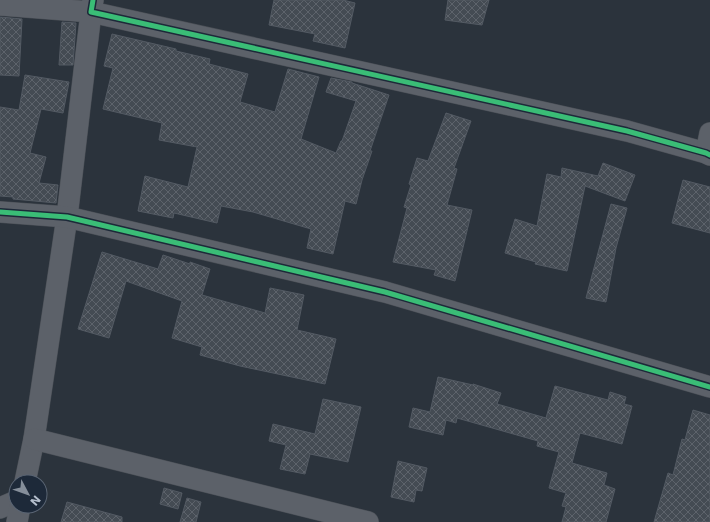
<svg xmlns="http://www.w3.org/2000/svg" width="710" height="522" font-family="'DejaVu Sans',sans-serif">
<style>
.building{fill:url(#building-cross-hatch);stroke:#535a63}
.lines{fill:none;stroke-linecap:round;stroke-linejoin:round}
.minor-casing{stroke:#4a4f56;stroke-width:22}
.minor{stroke:#5c6169;stroke-width:21}
.cycleway-casing{stroke:#1d2939;stroke-width:8}
.cycleway{stroke:#3abd76;stroke-width:5}
</style>
<defs>
<pattern id="building-cross-hatch" width="8" height="8" patternUnits="userSpaceOnUse"><rect width="8" height="8" fill="#444b53"/><path d="M0 0l8 8M0 8l8-8" fill="none" stroke="#5d636b"/></pattern>
</defs>
<rect width="100%" height="100%" fill="#2b333c"/>
<g class="building">
<path d="M274,0H343L355,3L345,48L313,41L315,34L269,25Z"/>
<path d="M448,0H489L482,25L445,20Z"/>
<path d="M0,17L22,19L19,76L0,75Z"/>
<path d="M62,22L76,23L73,65H59Z"/>
<path d="M112,34L176,49V51L210,59L209,64L248,74L240,102L275,112L288,69L319,77L301,139L336,153L341,141H342L356,101L326,92L331,78L352,82V83L389,95L370,151H372L362,180L356,204L345,201L333,254L307,248L311,229L253,212L221,206L217,223L174,213L173,218L138,211L145,176L188,187L197,147L159,140L162,123L103,109L113,68L104,66Z"/>
<path d="M25,75L69,82L63,113L41,109L30,153L46,157L39,183L58,185L56,203L13,199V197L0,196V107L19,110Z"/>
<path d="M446,113L471,121L454,168L457,169L447,205L472,210L455,281L434,275L436,270L393,262L407,208L404,207L411,185L409,184L417,158L428,161Z"/>
<path d="M603,163L635,175L625,201L585,186L567,271L535,264L536,262L505,253L515,219L537,226L547,174L561,177L562,168L598,176Z"/>
<path d="M683,180L710,187V233L672,223Z"/>
<path d="M611,204L627,208L616,248L606,302L586,298Z"/>
<path d="M102,252L158,269L163,255L190,264V262L210,269L202,295L265,313L270,288L304,295L297,330L336,339L325,384L240,366L200,355L202,347L172,338L182,301L126,281L109,338L78,329Z"/>
<path d="M438,377L473,385V384L501,393L497,404L546,418L555,386L608,400L610,392L626,397L624,404L632,406L622,444L580,433L572,463L607,473L604,485L615,489L606,522H562L566,507L562,506L566,493L549,488L559,452L537,446L538,441L457,418L456,423L446,420L443,435L409,427L413,408L430,412Z"/>
<path d="M323,399L361,407L348,462L310,454L305,474L280,469L286,445L269,441L273,424L315,434Z"/>
<path d="M693,410L710,415V522H654L668,473L673,475L682,439L685,440Z"/>
<path d="M398,461L427,468L422,491L416,490L414,502L391,497Z"/>
<path d="M164,488L182,493L178,509L160,504Z"/>
<path d="M187,498L201,502L196,522H180Z"/>
<path d="M67,502L122,517V522H61Z"/>
</g>
<g class="lines">
<g class="minor-casing">
<g id="minor">
<path d="M93,0L91,12L627,131L706,153L710,155"/>
<path d="M0,5L91,12L67,217L34,439L25,482"/>
<path d="M706,153L710,133"/>
<path d="M0,212L67,217L385,292L710,387"/>
<path d="M34,439L368,522"/>
<path d="M0,508L16,501"/>
<path d="M17,522L20,506"/>
</g>
</g>
<use href="#minor" class="minor"/>
<g class="cycleway-casing">
<g id="cycleway">
<path d="M93,0L91,12L627,131L706,153L710,155"/>
<path d="M0,212L67,217L385,292L710,387"/>
</g>
</g>
<use href="#cycleway" class="cycleway"/>
</g>
<g transform="translate(28 494) rotate(131)"><circle r="19" fill="#1d2939" stroke="#5a6574"/>
<path d="M0-3L7 15L0 10L-7 15Z" fill="#858e9a"/>
<text y="-6" font-size="11" font-weight="bold" text-anchor="middle" fill="#b5bfcd">N</text>
</g>
</svg>
